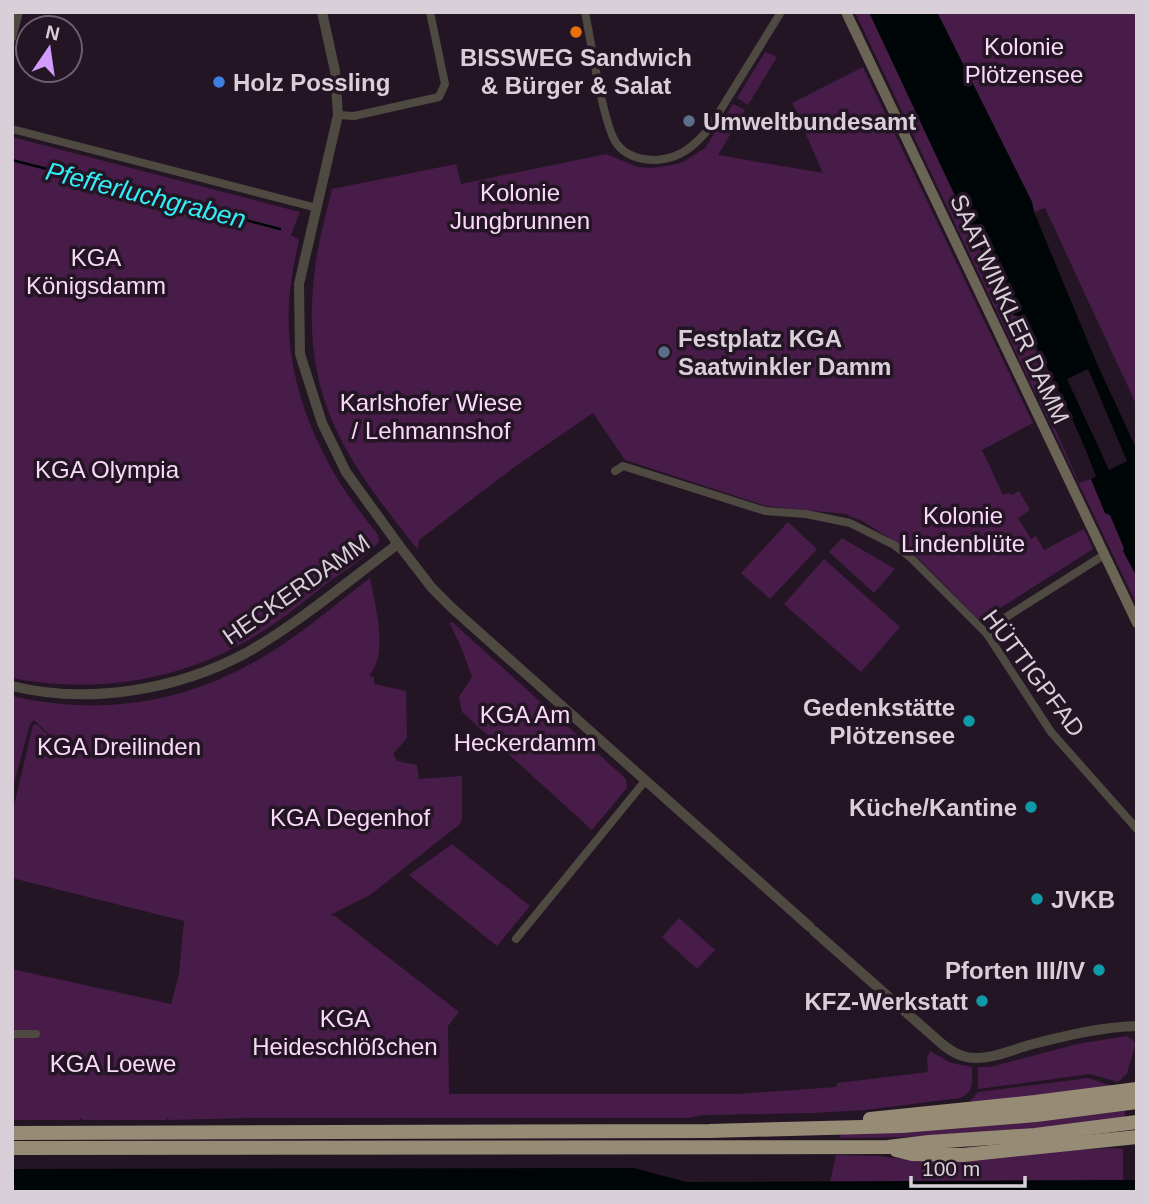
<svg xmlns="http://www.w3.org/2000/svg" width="1149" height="1204" font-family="Arial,sans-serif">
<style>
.green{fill:#471c49}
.water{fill:#000607;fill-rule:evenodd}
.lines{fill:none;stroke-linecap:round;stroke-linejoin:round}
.stream{stroke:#000607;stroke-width:2.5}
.minor{stroke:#4e4a41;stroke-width:8}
.tertiary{stroke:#4e4a41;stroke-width:10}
.secondary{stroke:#6b6556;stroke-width:10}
.motorway{stroke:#968c75;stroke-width:14}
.food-dot{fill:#e8710a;stroke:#241524;stroke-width:2.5}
.shop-dot{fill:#3f7fe0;stroke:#241524;stroke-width:2.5}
.service-dot{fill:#5c6f8a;stroke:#241524;stroke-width:2.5}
.culture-dot{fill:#0f9aa8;stroke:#241524;stroke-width:2.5}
.labels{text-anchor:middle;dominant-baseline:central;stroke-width:7;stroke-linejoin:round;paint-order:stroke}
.park-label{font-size:24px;fill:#f9d8f8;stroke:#241524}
.poi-label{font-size:24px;font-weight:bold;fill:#d9cfd9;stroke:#241524;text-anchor:start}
.street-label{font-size:24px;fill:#d9cfd9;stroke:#241524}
.water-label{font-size:26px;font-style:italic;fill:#31eff7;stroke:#241524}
</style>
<rect width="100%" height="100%" fill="#241524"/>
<g class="green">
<path d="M855,12H869L994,279L1012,315L1017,316L1049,377L1050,386L1039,391V394L1036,395Z"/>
<path d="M937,12H1137V406L1045,208L1034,212L1032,202Z"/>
<path d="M765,52L777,57L748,105L737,98Z"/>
<path d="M863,67L1033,423L982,450L1003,495L1009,493L1011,495L1019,491L1030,510L1018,518L1031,539L1036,536L1044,550L1084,529L1093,549L980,621L914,554L864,522L845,514L766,506L625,460L593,413L513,468L419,540L418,550C343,456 299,394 315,268C318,242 326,215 332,189L456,164L461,184L606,154L638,167L652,168L672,165L683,162L705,148L733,104L745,110L718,155L823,173L792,103Z"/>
<path d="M12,137L300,212L291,235L299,240C296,254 293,268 291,283C281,353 303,423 340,483C351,501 365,518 378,535L379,541C368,558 337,575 321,588C301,604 281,620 260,633C186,680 97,695 12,678Z"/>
<path d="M1042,399L1079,483L1091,479L1105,513L1110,515L1124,548L1123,551L1137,577V605L1039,401Z"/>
<path d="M788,522L817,549L770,599L741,573Z"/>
<path d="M842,538L895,569L874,593L829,552Z"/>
<path d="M824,559L900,627L861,672L784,604Z"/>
<path d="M370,578C375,605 389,654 369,676L374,677V684L406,691L407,738L393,754L397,761L417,765L419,779L462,776V819L460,824L370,895L330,915L335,916L459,1012L448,1026L449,1094H736L837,1087V1083L928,1072L927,1058L930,1051L951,1063L972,1067C972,1081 975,1092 960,1098L866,1110L814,1113L704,1115L687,1118H247L169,1120L168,1118L166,1120H83L81,1118L80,1120H12V969L171,1004L179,974L184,921L12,878V814L33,725L36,724L70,755L34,720L30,724L12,791V696C103,717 188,703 268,654C304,632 337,603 370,578Z"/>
<path d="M451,621L626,779L627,788L592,830L462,712L459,697L472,677L461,647L450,624Z"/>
<path d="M452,844L530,906L497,946L409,875Z"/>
<path d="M679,918L715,950L697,969L662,937Z"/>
<path d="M1127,1036L1133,1040L1135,1045L1127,1074L1118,1082L1090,1074L978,1089V1067H990L1077,1044Z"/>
<path d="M1088,1078L1115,1087L971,1103V1100L978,1092Z"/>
<path d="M1125,1109V1119C1031,1132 935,1138 840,1138L841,1134Z"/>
<path d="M1111,1148L1123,1149V1180L830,1182L836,1155L878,1156L912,1160Z"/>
</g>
<g class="water">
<path d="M869,12H937L1032,202L1034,212L1098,366L1137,450V577L1123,551L1124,548L1110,515L1105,513L1091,479L1096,476C1075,420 1049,370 1021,317L1013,315L994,279ZM1088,369L1127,461L1109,470L1067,379Z"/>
<path d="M634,1168L686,1182L1137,1180V1192H12V1169Z"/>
</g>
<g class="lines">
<path class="stream" d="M12,160L280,229"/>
<g class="minor">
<path d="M585,12C591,40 603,126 617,144C626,156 642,160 656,160C680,159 696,145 710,127L781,12"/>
<path d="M12,38L19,12"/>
<path d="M338,115L354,116L439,97L445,84L430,12"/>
<path d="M12,129L317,208"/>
<path d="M615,471L623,466L765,511L806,514L850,523L894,545L910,557L987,634L1051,732L1137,829"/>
<path d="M987,634L1000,621L1104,555"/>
<path d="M516,939L645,781"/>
<path d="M12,1034H36"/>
</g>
<g class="tertiary">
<path d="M322,12L335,71L338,115L299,284L300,354L322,423L346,472L398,544L432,588L452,608L810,927"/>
<path d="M12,686C88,705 177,690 246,653C299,623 349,580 398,544"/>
<path d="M814,931L942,1044C952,1052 962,1058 976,1058C994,1058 1012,1050 1029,1045C1065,1036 1100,1027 1137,1026"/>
</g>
<path class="secondary" d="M846,12L1137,623"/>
<g class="motorway">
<path d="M870,1119L1035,1102L1137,1089"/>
<path d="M12,1133L709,1131L902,1126L1036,1115L1137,1102"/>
<path d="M12,1148L888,1147L929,1142L1035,1135L1137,1122"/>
<path d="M896,1150L912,1154L963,1155L1137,1137"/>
</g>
</g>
<circle class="food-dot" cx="576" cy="32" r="7"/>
<circle class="shop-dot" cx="219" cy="82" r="7"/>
<g class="service-dot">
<circle cx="689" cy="121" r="7"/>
<circle cx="664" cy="352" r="7"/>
</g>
<g class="culture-dot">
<circle cx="969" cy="721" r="7"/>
<circle cx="1031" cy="807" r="7"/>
<circle cx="1037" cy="899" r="7"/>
<circle cx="1099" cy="970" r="7"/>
<circle cx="982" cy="1001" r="7"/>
</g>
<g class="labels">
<g class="park-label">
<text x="1024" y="46">Kolonie<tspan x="1024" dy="28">Plötzensee</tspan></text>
<text x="520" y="192">Kolonie<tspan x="520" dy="28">Jungbrunnen</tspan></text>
<text x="96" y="257">KGA<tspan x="96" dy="28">Königsdamm</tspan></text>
<text x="431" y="402">Karlshofer Wiese<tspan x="431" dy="28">/ Lehmannshof</tspan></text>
<text x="107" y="469">KGA Olympia</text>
<text x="963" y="515">Kolonie<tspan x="963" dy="28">Lindenblüte</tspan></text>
<text x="525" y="714">KGA Am<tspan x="525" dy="28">Heckerdamm</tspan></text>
<text x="119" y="746">KGA Dreilinden</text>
<text x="350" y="817">KGA Degenhof</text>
<text x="345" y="1018">KGA<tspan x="345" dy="28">Heideschlößchen</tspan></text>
<text x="113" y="1063">KGA Loewe</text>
</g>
<g class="poi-label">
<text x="576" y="57" text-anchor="middle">BISSWEG Sandwich<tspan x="576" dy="28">&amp; Bürger &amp; Salat</tspan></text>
<text x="233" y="82">Holz Possling</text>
<text x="703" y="121">Umweltbundesamt</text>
<text x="678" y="338">Festplatz KGA<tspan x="678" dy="28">Saatwinkler Damm</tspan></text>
<text x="955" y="707" text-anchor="end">Gedenkstätte<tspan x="955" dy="28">Plötzensee</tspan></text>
<text x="1017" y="807" text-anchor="end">Küche/Kantine</text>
<text x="1051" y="899">JVKB</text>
<text x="1085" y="970" text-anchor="end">Pforten III/IV</text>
<text x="968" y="1001" text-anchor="end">KFZ-Werkstatt</text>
</g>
<g class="street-label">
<text transform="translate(1010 309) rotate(65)">SAATWINKLER DAMM</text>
<text transform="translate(296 589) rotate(-35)">HECKERDAMM</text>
<text transform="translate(1034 673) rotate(53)">HÜTTIGPFAD</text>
</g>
<g class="water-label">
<text transform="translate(146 195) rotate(14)">Pfefferluchgraben</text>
</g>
</g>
<rect width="1149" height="1204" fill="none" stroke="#d9cfd9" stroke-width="28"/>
<g transform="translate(49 49) rotate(13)"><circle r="33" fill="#241524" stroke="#6c5f6c" stroke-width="2"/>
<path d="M0-5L12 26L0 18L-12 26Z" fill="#d29cfd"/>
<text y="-10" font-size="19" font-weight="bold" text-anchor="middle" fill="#d9cfd9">N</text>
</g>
<path d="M911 1176v10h114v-10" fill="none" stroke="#d9cfd9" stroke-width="3.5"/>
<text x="922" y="1176" font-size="21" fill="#d9cfd9" stroke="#241524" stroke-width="5" paint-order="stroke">100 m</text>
</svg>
